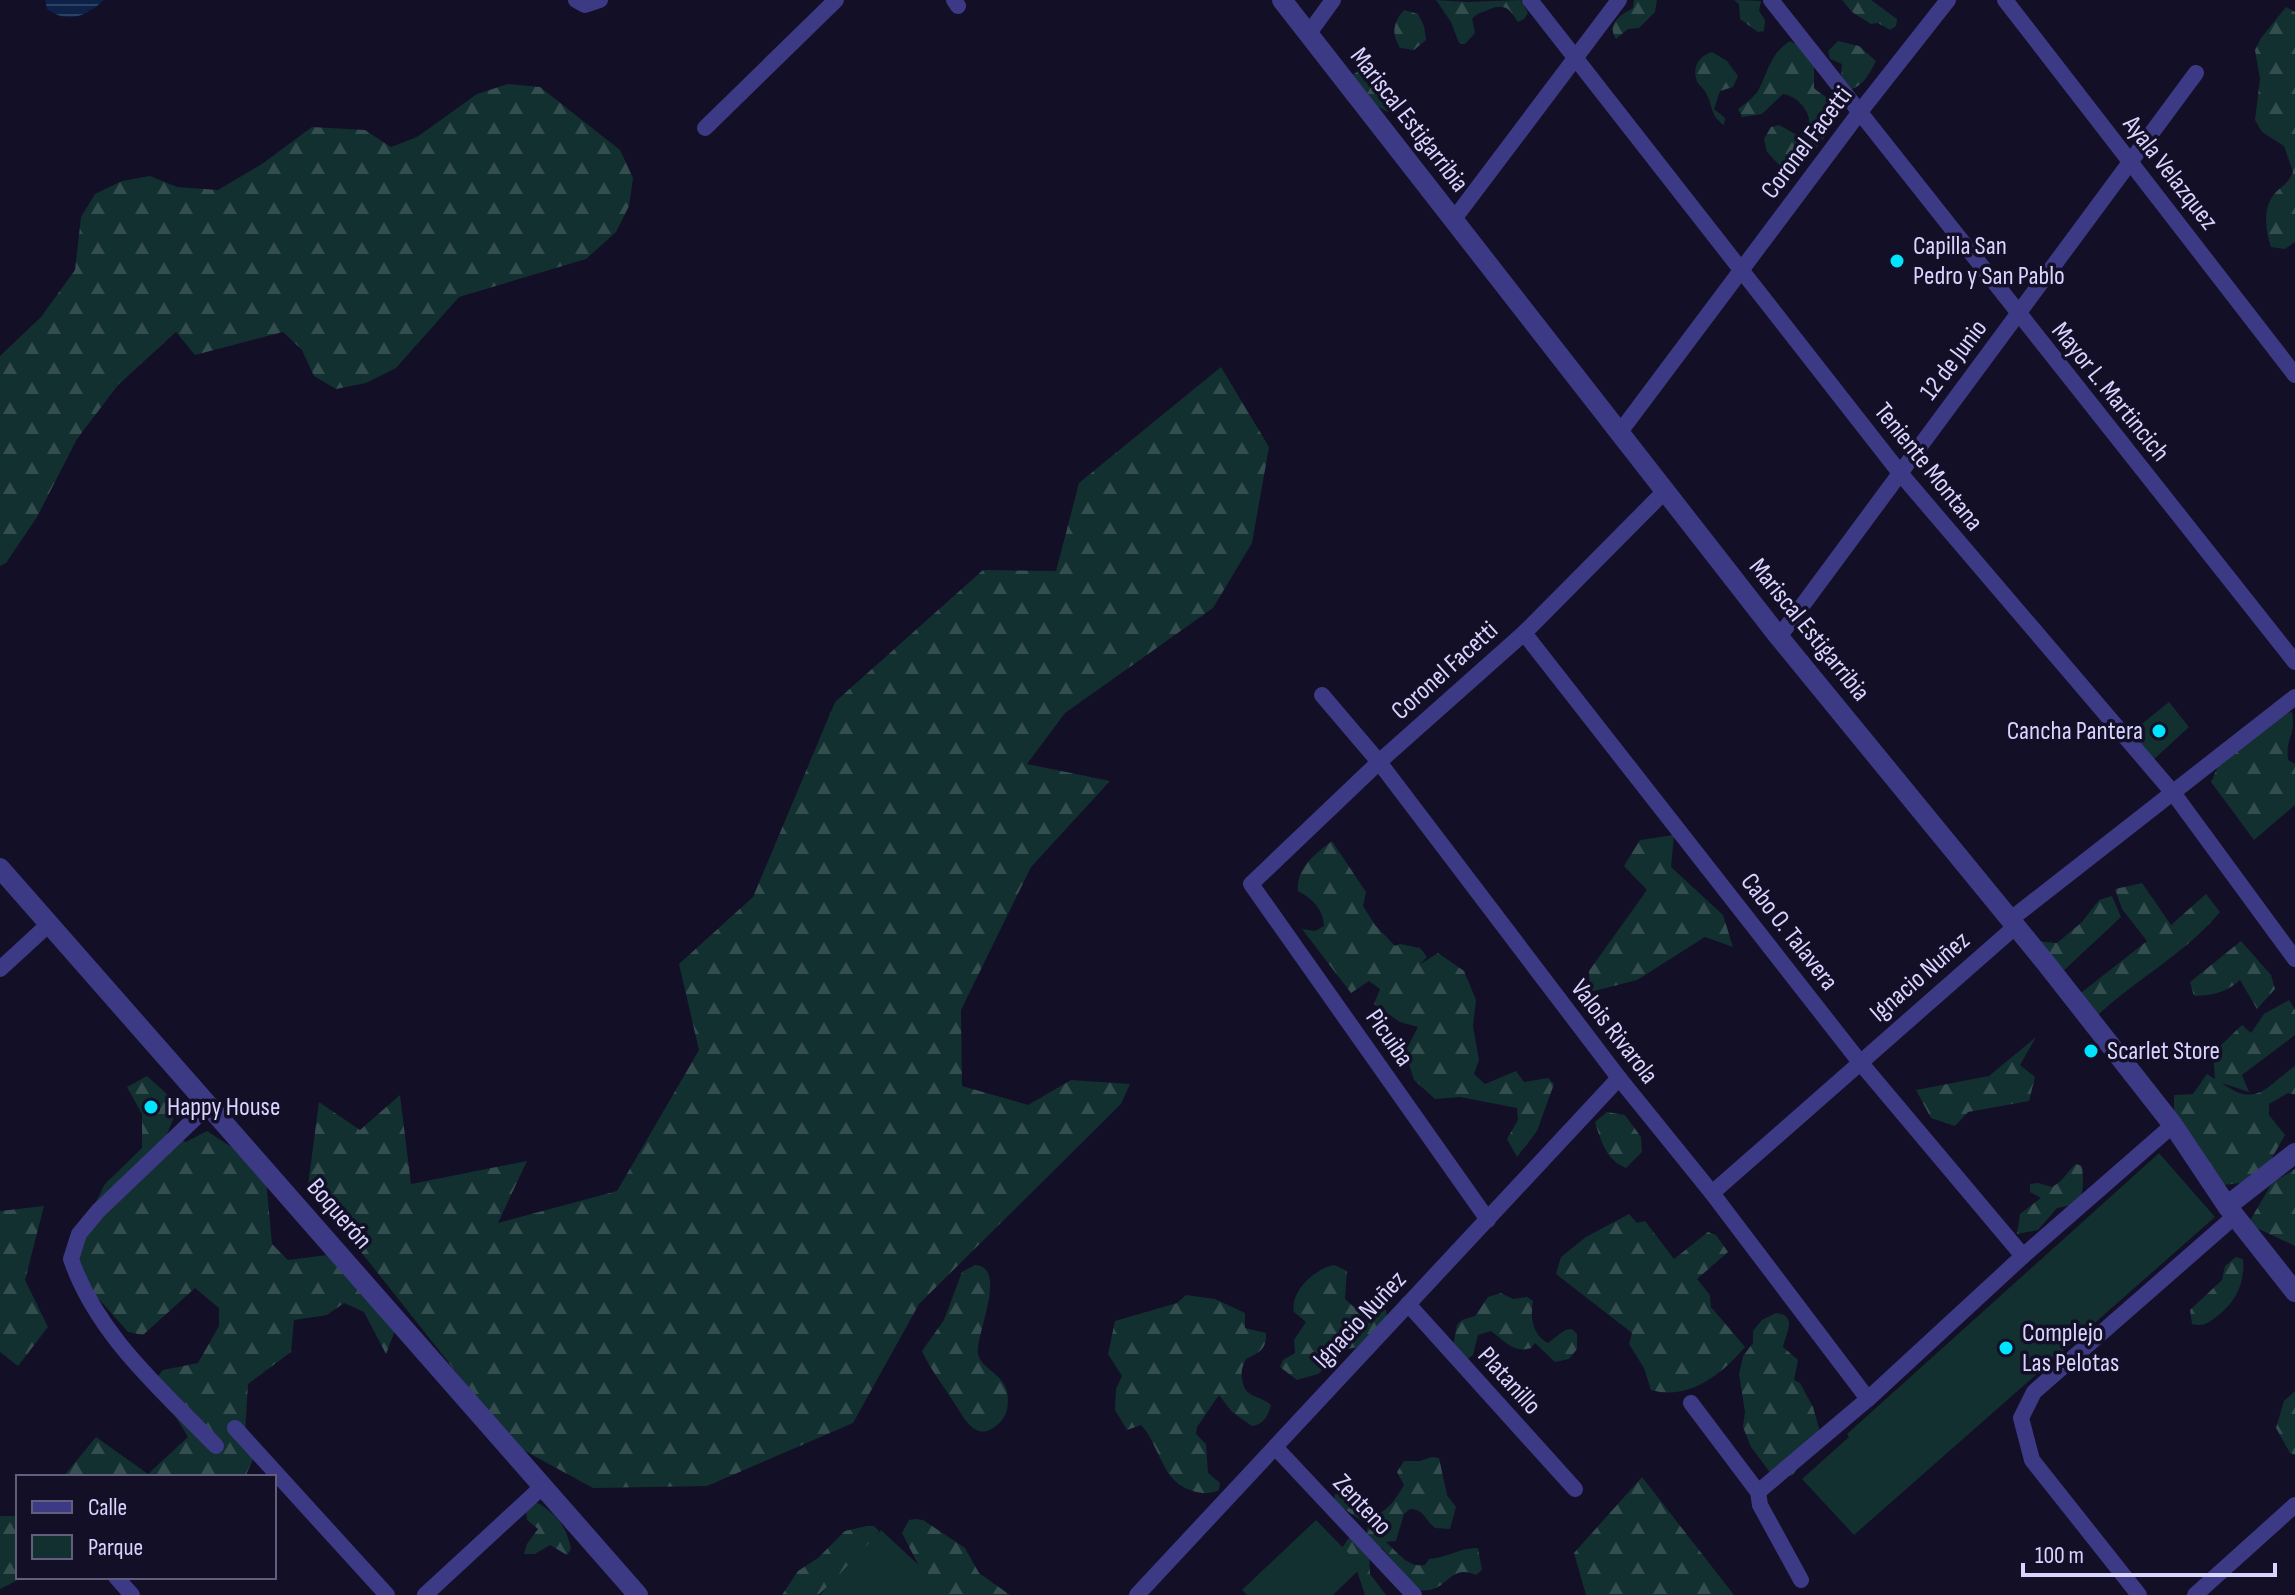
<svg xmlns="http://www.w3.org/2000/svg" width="2295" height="1595" font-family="'Sofia Sans Condensed',sans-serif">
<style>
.forest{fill:url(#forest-firs)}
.green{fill:#12302f}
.water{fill:url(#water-rules)}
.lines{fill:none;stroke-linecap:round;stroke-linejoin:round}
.minor{stroke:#3d3a85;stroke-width:16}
.tertiary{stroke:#3d3a85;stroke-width:20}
.poi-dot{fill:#00e5ff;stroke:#130f26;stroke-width:3}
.labels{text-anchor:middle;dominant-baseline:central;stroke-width:7;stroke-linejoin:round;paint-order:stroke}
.street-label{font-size:26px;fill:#d9d4ff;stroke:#130f26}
.poi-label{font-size:26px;fill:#d9d4ff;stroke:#130f26;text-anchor:start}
</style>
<defs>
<pattern id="forest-firs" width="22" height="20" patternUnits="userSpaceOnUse" patternTransform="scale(2)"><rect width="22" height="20" fill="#12302f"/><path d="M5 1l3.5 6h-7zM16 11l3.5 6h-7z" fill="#344d4e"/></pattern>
<pattern id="water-rules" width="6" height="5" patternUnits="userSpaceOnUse" patternTransform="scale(2)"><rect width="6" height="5" fill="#0c2248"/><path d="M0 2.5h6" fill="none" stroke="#2f4163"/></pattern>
</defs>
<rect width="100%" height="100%" fill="#130f26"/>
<g class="forest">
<path d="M1436,0L1468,2L1521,0L1528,13L1524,19L1518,22C1510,9 1505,3 1490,9C1482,13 1478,12 1472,19L1475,33L1465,44L1459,43L1451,22Z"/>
<path d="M1634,0H1657L1655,12L1639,28L1628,29L1616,39C1606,23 1621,15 1633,8Z"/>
<path d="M1734,0L1761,1L1759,11L1765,20L1764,31L1758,32L1740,19L1739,4Z"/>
<path d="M1842,0H1871L1897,19L1896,26L1890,30L1878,23L1871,24L1852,12Z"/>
<path d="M2286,7L2295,12V242L2285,249L2271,247C2265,230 2262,205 2277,191C2285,184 2288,183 2293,172L2284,146L2262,132L2255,120L2260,79L2255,50L2261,38Z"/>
<path d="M1404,10L1418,14L1424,26L1426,40L1414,50L1400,48C1391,33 1393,23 1404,10Z"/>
<path d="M1790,41L1796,44L1814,66V88C1820,94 1829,97 1832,105C1843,126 1803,167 1783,169L1767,152L1764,139L1771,127L1779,125L1797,135C1823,127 1802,96 1783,94L1762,114L1742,117L1738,109C1745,104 1753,98 1758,91C1768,72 1770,54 1790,41Z"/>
<path d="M1838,41L1859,46L1876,61C1868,76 1863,87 1846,91L1841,77L1842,64L1830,59L1828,51Z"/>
<path d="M1712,52L1727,61L1738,76L1733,87L1720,91L1714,109L1725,118L1724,125C1710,116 1713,105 1706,93C1704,89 1700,86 1698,83C1691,69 1698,56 1712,52Z"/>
<path d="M1357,56C1381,73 1391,81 1399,111L1393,114L1375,106L1346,79L1357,72Z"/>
<path d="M508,84L540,87L620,150L633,178L629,206L616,232L586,259L459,297L396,368L366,383L336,389L314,376L302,350L283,332L195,355L176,332L118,385L77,439L37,517L6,563L0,566V356L41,317L75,270L81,217L95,194L122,181L150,176L177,187L218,190L262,164L312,127L365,130L391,147L417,137L477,94Z"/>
<path d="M1221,367L1269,447L1252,543L1213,608L1065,713L1027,764L1110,781L1031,867L961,1010L962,1086L1028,1105L1071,1080L1130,1084L1121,1104L919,1304L853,1423L707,1486L593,1488L514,1445L308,1185L319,1102L360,1130L400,1095L411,1184L527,1161L498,1223L617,1191L699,1050L679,964L753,897L835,702L983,570L1056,571L1079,483Z"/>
<path d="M2292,712C2295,730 2291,732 2288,746C2287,750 2288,755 2288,760L2295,764V805L2254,840L2211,782L2220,762L2273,715Z"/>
<path d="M1674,835L1671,867L1723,915L1733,947L1705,937L1637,980L1590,992L1589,971L1647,890L1624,866L1640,840Z"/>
<path d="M1332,841L1366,892L1363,906L1375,925L1395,946L1400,944L1420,948L1427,957L1419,965L1438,953L1464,971L1476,1000L1473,1026L1479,1060L1474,1074L1485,1084L1516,1071L1524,1082L1548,1078L1554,1084L1537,1131L1517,1157L1507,1139L1518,1120L1517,1108L1460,1097L1435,1099L1414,1080L1405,1052L1418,1027L1400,1022L1374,1004L1380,989L1369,981L1351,993L1302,929L1315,931L1324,926C1323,909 1313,899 1298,891C1296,868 1315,854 1332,841Z"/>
<path d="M2142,883L2171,925L2206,894L2220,912C2183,956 2135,979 2095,1018L2077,996L2147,941L2122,909L2115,889Z"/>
<path d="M2112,896L2121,917L2061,973L2035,941L2057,943L2082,922L2099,900Z"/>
<path d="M2241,941L2271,975L2275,989L2257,1009L2240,980C2225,993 2214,995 2194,996L2190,982Z"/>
<path d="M2289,1000L2295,1010V1035L2242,1075L2249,1092L2222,1083C2257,1109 2266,1086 2295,1066V1095L2288,1093L2269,1104V1115L2285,1135L2269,1163L2250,1182L2223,1185L2174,1111V1095L2193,1094L2207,1074L2215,1079L2213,1053L2242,1025L2251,1033L2264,1014Z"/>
<path d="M2036,1037L2020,1065L2035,1077L2029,1101L1968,1112L1955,1126L1931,1118L1916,1090L1989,1076Z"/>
<path d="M147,1076L179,1105L167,1134L186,1142L207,1131L236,1150L266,1180L272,1244L288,1260L327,1255L396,1328L386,1354L364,1312L344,1303L327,1315L294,1320L291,1352L248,1384L245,1434L255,1455L245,1477H63L96,1437L148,1474L188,1437L154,1381L163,1370L198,1363L219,1326V1308L195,1288L143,1335L128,1332L66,1262L105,1184L142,1148V1114L127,1087Z"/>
<path d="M1607,1112L1625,1115L1641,1137L1642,1152L1626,1168C1606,1160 1601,1141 1595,1122Z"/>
<path d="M2076,1164L2082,1166C2083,1179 2085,1193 2077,1204L2057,1208L2038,1230L2017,1234L2020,1214L2041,1198L2030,1192V1184L2038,1183L2052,1187C2064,1181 2067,1171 2076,1164Z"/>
<path d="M2295,1169V1246L2248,1224L2272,1183Z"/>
<path d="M44,1206L25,1280L48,1327L18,1366L0,1352V1211Z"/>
<path d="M1629,1214L1637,1223L1645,1221L1674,1259L1708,1232L1716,1235L1728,1252L1697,1279L1710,1295L1711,1307L1745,1347C1722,1374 1689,1401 1651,1390L1644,1368L1629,1344L1632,1333L1556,1274L1561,1257L1586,1237Z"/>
<path d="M2236,1257L2243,1259C2245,1284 2236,1302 2216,1317C2208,1323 2203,1327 2192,1324L2190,1310L2222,1280L2225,1266Z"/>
<path d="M975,1265C1009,1267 975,1335 978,1354C982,1370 1004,1374 1007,1392C1009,1403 1008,1413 1001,1421C978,1446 966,1421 955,1404C944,1386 931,1371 922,1351L944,1320L962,1272Z"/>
<path d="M1334,1265L1347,1271L1345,1299L1356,1309L1380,1307L1386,1310L1387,1319L1371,1345L1347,1349L1318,1374L1297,1380L1280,1367L1283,1360L1295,1353L1294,1340L1306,1322L1294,1312C1290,1291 1315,1269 1334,1265Z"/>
<path d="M1501,1293L1513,1299L1527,1297L1533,1301C1530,1317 1532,1335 1548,1343L1565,1330L1572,1329L1577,1334V1349L1569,1359L1555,1362L1535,1343L1531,1348C1513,1354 1504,1340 1491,1331L1478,1335L1473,1355L1466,1360L1453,1346L1457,1325L1462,1320L1475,1316L1488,1297Z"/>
<path d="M1186,1295L1215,1299L1245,1313V1328L1266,1333C1267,1349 1259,1353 1246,1359C1242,1367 1241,1371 1242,1379C1245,1399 1258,1394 1271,1405C1268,1416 1264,1424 1252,1426L1232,1412L1219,1395L1197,1427L1196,1434L1206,1444L1208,1473L1220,1483L1219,1490C1210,1494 1202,1494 1193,1491C1164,1483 1161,1453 1146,1431L1141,1425L1127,1430L1115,1410L1116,1389L1122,1376L1108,1354L1115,1321L1177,1303Z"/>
<path d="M1776,1313C1799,1316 1785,1334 1783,1347L1798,1360L1794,1380L1800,1383L1813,1407L1821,1435L1792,1476L1772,1475L1751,1447L1743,1427L1745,1412L1739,1374L1743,1356L1753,1343V1331L1762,1320Z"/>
<path d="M2295,1391V1455L2290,1453L2276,1428L2284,1401Z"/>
<path d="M1432,1457L1439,1458L1447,1495L1456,1507L1450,1529L1435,1528C1425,1520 1424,1509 1410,1509L1404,1514L1396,1541L1386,1542C1397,1552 1408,1568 1425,1565L1429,1559C1446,1558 1462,1547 1478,1548L1482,1570L1476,1575C1448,1562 1448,1595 1418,1590L1382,1548H1374L1369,1553L1370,1574L1386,1595H1365L1357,1571L1340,1551L1348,1539L1367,1532L1368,1525L1334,1502L1335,1494L1342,1495L1365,1516C1384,1518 1396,1499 1404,1485L1397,1472L1404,1461H1420Z"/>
<path d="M1642,1477L1734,1595H1586L1574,1553Z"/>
<path d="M538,1503C556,1514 567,1527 571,1549L567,1555L550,1545L535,1554H524L527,1544L538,1529L527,1520L526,1512L532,1504Z"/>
<path d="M0,1516H18V1577H24L0,1589Z"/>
<path d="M915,1519L923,1520L965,1548L979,1573L1010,1595H919L920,1568L902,1533L909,1520Z"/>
<path d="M867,1526H874L879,1531L864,1555L818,1595H782L798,1571L818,1558L845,1531Z"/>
</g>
<g class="green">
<path d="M2169,702L2189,727L2151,762L2128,735Z"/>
<path d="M2159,1153L2215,1217L1854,1535L1802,1479L1849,1437L1847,1434Z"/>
<path d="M1316,1520L1362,1567L1333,1595H1247L1242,1590Z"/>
<path d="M881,1530L939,1584L929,1595H820Z"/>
</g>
<path class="water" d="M45,0H104C85,17 68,24 47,9Z"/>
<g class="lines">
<g class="minor">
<path d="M576,0L585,5L600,0"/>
<path d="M954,0L958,6"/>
<path d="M1530,0L1900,473L2174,794L2295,959"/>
<path d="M1771,0L2295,662"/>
<path d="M2005,0L2295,375"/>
<path d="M1309,33L1333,0"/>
<path d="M705,128L836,0"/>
<path d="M1454,219L1619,0"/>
<path d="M1620,432L1859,113L1948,0"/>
<path d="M1524,633L1859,1061L2023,1256"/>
<path d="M1779,637L2196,73"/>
<path d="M1322,695L1379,762L1619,1078L1712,1193L1868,1399"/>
<path d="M2011,919L2295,697"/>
<path d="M0,969L49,924"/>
<path d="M209,1105L98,1211L79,1234L71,1259C97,1335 162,1390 216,1446"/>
<path d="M1712,1193L2016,926"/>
<path d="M1488,1220L1251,884L1379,762L1524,633L1666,490"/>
<path d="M1408,1304L1575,1489"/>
<path d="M1691,1403L1758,1492L1760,1505L1801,1580"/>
<path d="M235,1428L387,1595"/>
<path d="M1275,1447L1414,1595"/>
<path d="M1758,1492L1868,1399L2023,1256L2173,1125"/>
<path d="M116,1577L132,1595"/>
<path d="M425,1595L543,1486"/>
<path d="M1137,1595L1619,1078"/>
<path d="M2139,1595L2032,1460L2021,1418L2034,1392L2235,1216"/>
<path d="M2195,1595L2295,1505"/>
</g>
<g class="tertiary">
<path d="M1282,0L1779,637L2045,962L2173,1125L2227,1206L2295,1292"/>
<path d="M0,868L638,1595"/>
<path d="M2227,1206L2295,1153"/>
</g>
</g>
<g class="poi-dot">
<circle cx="1897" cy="261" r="8"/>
<circle cx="2159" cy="731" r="8"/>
<circle cx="2091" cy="1051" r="8"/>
<circle cx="151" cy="1107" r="8"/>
<circle cx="2006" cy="1348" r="8"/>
</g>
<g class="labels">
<g class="street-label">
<text transform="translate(1409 120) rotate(52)">Mariscal Estigarribia</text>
<text transform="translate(1807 143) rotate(-53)">Coronel Facetti</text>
<text transform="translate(2170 173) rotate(52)">Ayala Velazquez</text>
<text transform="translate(1954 360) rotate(-53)">12 de Junio</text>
<text transform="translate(2110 392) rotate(51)">Mayor L. Martincich</text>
<text transform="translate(1928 467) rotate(51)">Teniente Montana</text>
<text transform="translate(1809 630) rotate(51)">Mariscal Estigarribia</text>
<text transform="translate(1445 671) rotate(-42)">Coronel Facetti</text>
<text transform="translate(1789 932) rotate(52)">Cabo O. Talavera</text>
<text transform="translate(1920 977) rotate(-41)">Ignacio Nuñez</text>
<text transform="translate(1614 1032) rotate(52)">Valois Rivarola</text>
<text transform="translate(1389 1038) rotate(55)">Picuiba</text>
<text transform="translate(339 1214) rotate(49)">Boquerón</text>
<text transform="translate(1360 1320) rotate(-47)">Ignacio Nuñez</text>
<text transform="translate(1509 1381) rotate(48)">Platanillo</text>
<text transform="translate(1362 1505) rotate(47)">Zenteno</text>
</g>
<g class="poi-label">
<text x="1913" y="246">Capilla San<tspan x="1913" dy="30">Pedro y San Pablo</tspan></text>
<text x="2143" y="731" text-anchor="end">Cancha Pantera</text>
<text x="2107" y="1051">Scarlet Store</text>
<text x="167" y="1107">Happy House</text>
<text x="2022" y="1333">Complejo<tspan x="2022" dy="30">Las Pelotas</tspan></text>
</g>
</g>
<rect x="16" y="1475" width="260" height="104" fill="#130f26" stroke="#625e7d" stroke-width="2"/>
<rect x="32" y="1501" width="40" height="12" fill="#3d3a85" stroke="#625e7d" stroke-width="2"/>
<text x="88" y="1515" font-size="24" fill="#d9d4ff">Calle</text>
<rect x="32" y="1535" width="40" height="24" fill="#12302f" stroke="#625e7d" stroke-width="2"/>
<text x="88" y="1555" font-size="24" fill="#d9d4ff">Parque</text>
<path d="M2023 1563v12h252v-12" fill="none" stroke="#d9d4ff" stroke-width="4"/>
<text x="2035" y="1563" font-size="24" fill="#d9d4ff" stroke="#130f26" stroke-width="6" paint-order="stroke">100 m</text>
</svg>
